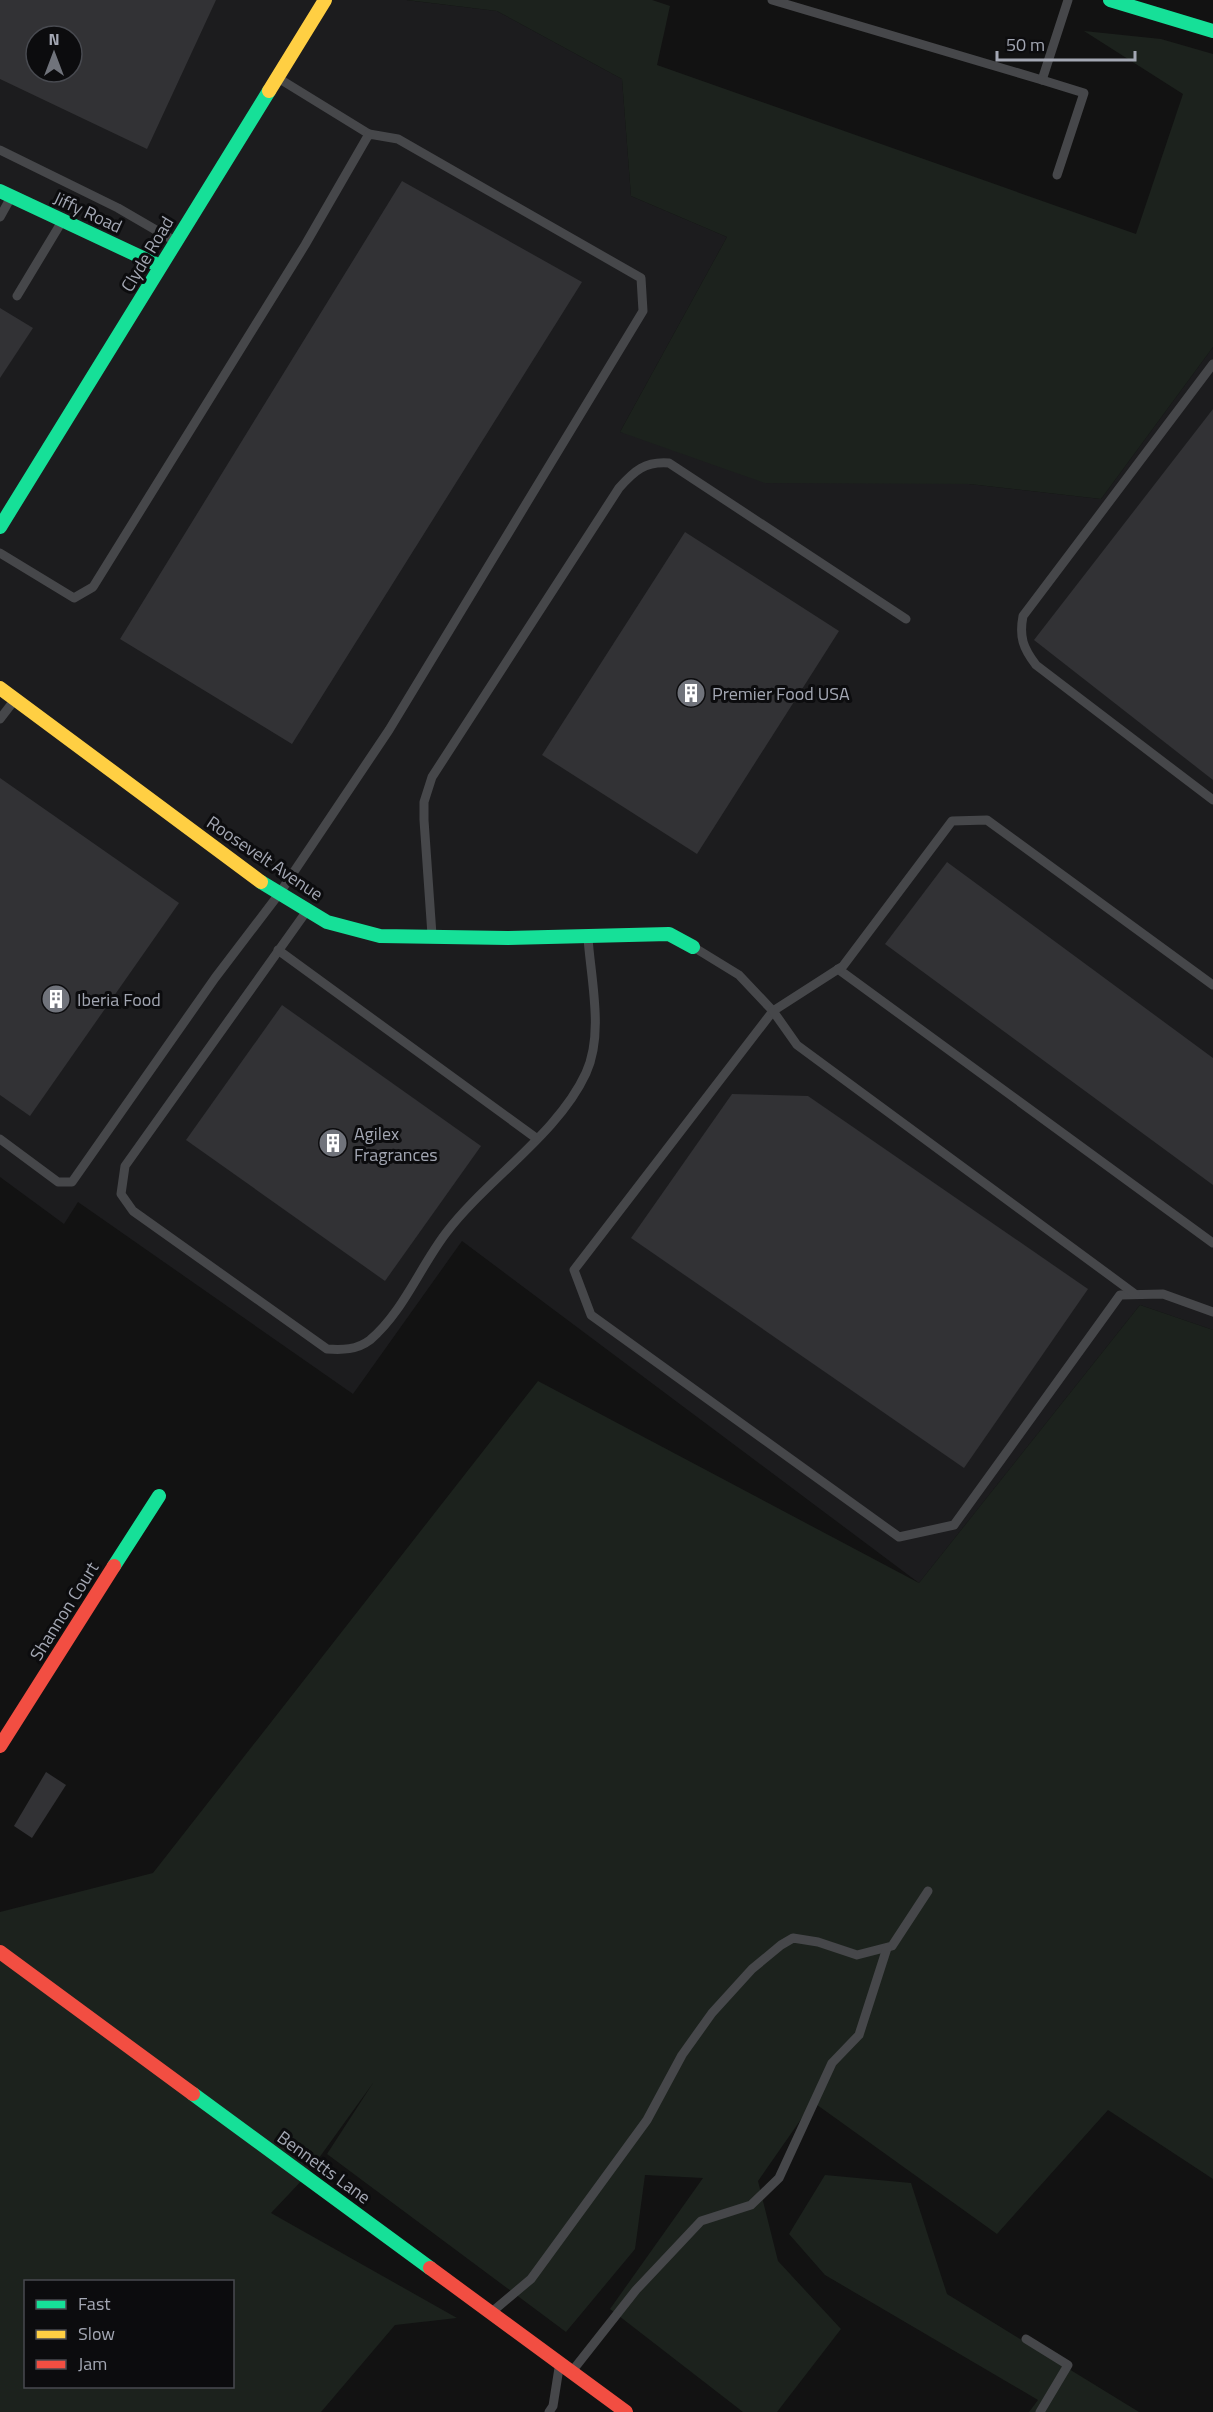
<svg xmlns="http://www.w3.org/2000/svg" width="1213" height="2412" font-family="'Titillium Web',sans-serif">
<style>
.built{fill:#1c1c1e;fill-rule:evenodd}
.green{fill:#1c221d;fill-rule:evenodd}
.building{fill:#323235;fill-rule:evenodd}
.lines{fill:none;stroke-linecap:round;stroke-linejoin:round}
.lane{stroke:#46474a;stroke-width:9}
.fast{stroke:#16e098;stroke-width:14}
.slow{stroke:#ffcf43;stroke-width:14}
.jam{stroke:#f24e42;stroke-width:14}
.labels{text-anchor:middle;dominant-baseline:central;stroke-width:6;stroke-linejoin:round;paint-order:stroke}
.street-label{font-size:18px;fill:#a3a7b3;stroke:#0c0c0e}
.poi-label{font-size:18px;fill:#a3a7b3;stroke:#0c0c0e;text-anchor:start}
</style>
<rect width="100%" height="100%" fill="#121212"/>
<path class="built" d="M0,0H406L497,11L622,79L631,196L727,237L620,432L969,484L1101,499L1213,347V1330L1140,1305L919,1583L462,1241L353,1394L78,1202L64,1224L0,1177ZM36,36H72V72H36Z"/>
<g class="green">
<path d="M407,0H652L670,6L657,65L1136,234L1183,94L1084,31L1161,39L1213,54V347L1101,499L969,484L765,483L620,432L727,237L631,196L622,79L497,11Z"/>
<path d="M1140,1305L1213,1330V2179L1108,2110L997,2234L813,2102L758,2181L778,2261L841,2329L777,2412H743L610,2309L703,2178L645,2175L635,2249L566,2332L327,2154L373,2083L306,2176L271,2213L457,2318L395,2325L321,2412H0V1912L153,1873L538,1381L919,1583ZM26,2282H232V2386H26Z"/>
<path d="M825,2175L911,2183L947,2294L1139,2412H1029L1038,2400L825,2275L789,2234Z"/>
</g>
<g class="building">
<path d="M0,0H216L147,149L0,79ZM36,36H72V72H36Z"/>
<path d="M402,181L582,282L292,744L120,639Z"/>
<path d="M0,308L33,328L0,378Z"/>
<path d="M1213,409V780L1034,640Z"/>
<path d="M685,532L839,631L697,854L542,755Z"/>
<path d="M0,778L179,903L30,1116L0,1095Z"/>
<path d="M947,862L1213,1058V1185L885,944Z"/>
<path d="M282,1005L481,1146L385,1281L186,1140Z"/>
<path d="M732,1094L808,1096L1088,1289L964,1468L631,1238Z"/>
<path d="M46,1772L66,1785L32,1838L14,1826Z"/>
</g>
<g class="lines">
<g class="lane">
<path d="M772,0L1042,80L1068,0"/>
<path d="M278,78L369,134"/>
<path d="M1042,80L1084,93L1057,175"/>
<path d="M0,150L118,208L173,240"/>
<path d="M0,217L10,199"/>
<path d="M17,296L61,223"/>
<path d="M1213,364L1023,616C1019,637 1023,648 1036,665L1213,800"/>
<path d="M0,553L74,598L93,587L305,245L369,134L398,139L641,278L643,311L389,730L279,894L215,978L72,1182H58L0,1139"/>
<path d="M0,719L13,702"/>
<path d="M306,912L125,1166L121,1194L133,1211L327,1349C342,1350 357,1350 370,1340C403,1312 420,1267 446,1233C487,1179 558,1134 586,1073C604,1034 591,980 588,938"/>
<path d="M432,935L424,820V802L432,777L619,488C634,471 645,461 669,463L906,619"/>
<path d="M695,948L739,975L773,1011L574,1270L591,1315L899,1537L954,1525L1120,1295L1163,1294L1213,1312"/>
<path d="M278,950L536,1138"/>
<path d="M838,969L1213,1243"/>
<path d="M1135,1294L797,1045L773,1011L843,966L952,821L987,820L1213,985"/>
<path d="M493,2311L531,2279L647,2120L682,2055L712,2013L752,1969L781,1945L793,1938L818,1942L857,1955L892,1946L928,1891"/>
<path d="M1026,2339L1068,2365L1040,2412"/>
<path d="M573,2370L636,2290L701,2221L751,2205L779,2178L832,2063L859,2035L887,1948"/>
<path d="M549,2412L553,2406L559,2368"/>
</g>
<g class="fast">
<path d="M1110,0L1213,31"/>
<path d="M0,191L160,266"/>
<path d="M0,527L269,91"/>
<path d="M261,882L327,922L380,936L508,938L669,934L693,947"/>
<path d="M114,1566L159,1496"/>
<path d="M193,2094L430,2268"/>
</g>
<g class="slow">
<path d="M269,91L325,0"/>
<path d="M0,688L261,882"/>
</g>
<g class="jam">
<path d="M0,1746L114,1566"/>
<path d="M0,1952L193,2094"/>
<path d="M430,2268L626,2412"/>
</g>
</g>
<defs>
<g id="building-disc" transform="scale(1.5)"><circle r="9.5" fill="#70737b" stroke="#0c0c0e"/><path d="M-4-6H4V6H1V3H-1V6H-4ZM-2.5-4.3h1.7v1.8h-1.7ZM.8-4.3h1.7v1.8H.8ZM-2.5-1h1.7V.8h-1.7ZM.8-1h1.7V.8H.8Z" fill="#fff"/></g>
</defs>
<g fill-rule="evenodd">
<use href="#building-disc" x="691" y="693"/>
<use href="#building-disc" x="56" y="999"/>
<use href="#building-disc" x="333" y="1143"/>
</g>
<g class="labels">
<g class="street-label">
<text transform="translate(88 212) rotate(25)">Jiffy Road</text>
<text transform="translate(147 254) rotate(-59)">Clyde Road</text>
<text transform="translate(265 858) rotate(34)">Roosevelt Avenue</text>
<text transform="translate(64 1611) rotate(-58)">Shannon Court</text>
<text transform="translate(324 2167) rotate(36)">Bennetts Lane</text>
</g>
<g class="poi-label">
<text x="712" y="693">Premier Food USA</text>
<text x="77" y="999">Iberia Food</text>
<text x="354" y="1133">Agilex<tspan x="354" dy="21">Fragrances</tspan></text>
</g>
</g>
<rect x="24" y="2280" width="210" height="108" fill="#0c0c0e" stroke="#484a50" stroke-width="1.5"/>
<rect x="36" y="2300" width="30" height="9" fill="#16e098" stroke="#484a50" stroke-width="1.5"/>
<text x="78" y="2310" font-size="18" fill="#a3a7b3">Fast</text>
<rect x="36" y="2330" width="30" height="9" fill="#ffcf43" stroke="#484a50" stroke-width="1.5"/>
<text x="78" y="2340" font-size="18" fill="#a3a7b3">Slow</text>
<rect x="36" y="2360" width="30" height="9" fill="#f24e42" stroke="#484a50" stroke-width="1.5"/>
<text x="78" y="2370" font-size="18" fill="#a3a7b3">Jam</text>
<g transform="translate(54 54)"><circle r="28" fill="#0c0c0e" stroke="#484a50" stroke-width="1.5"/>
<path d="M0-4.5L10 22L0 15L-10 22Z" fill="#70737b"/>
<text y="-9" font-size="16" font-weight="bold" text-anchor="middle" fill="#a3a7b3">N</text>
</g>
<path d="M997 51v9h138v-9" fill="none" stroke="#a3a7b3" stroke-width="3"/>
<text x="1006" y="51" font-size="18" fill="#a3a7b3" stroke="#0c0c0e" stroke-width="4.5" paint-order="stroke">50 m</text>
</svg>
